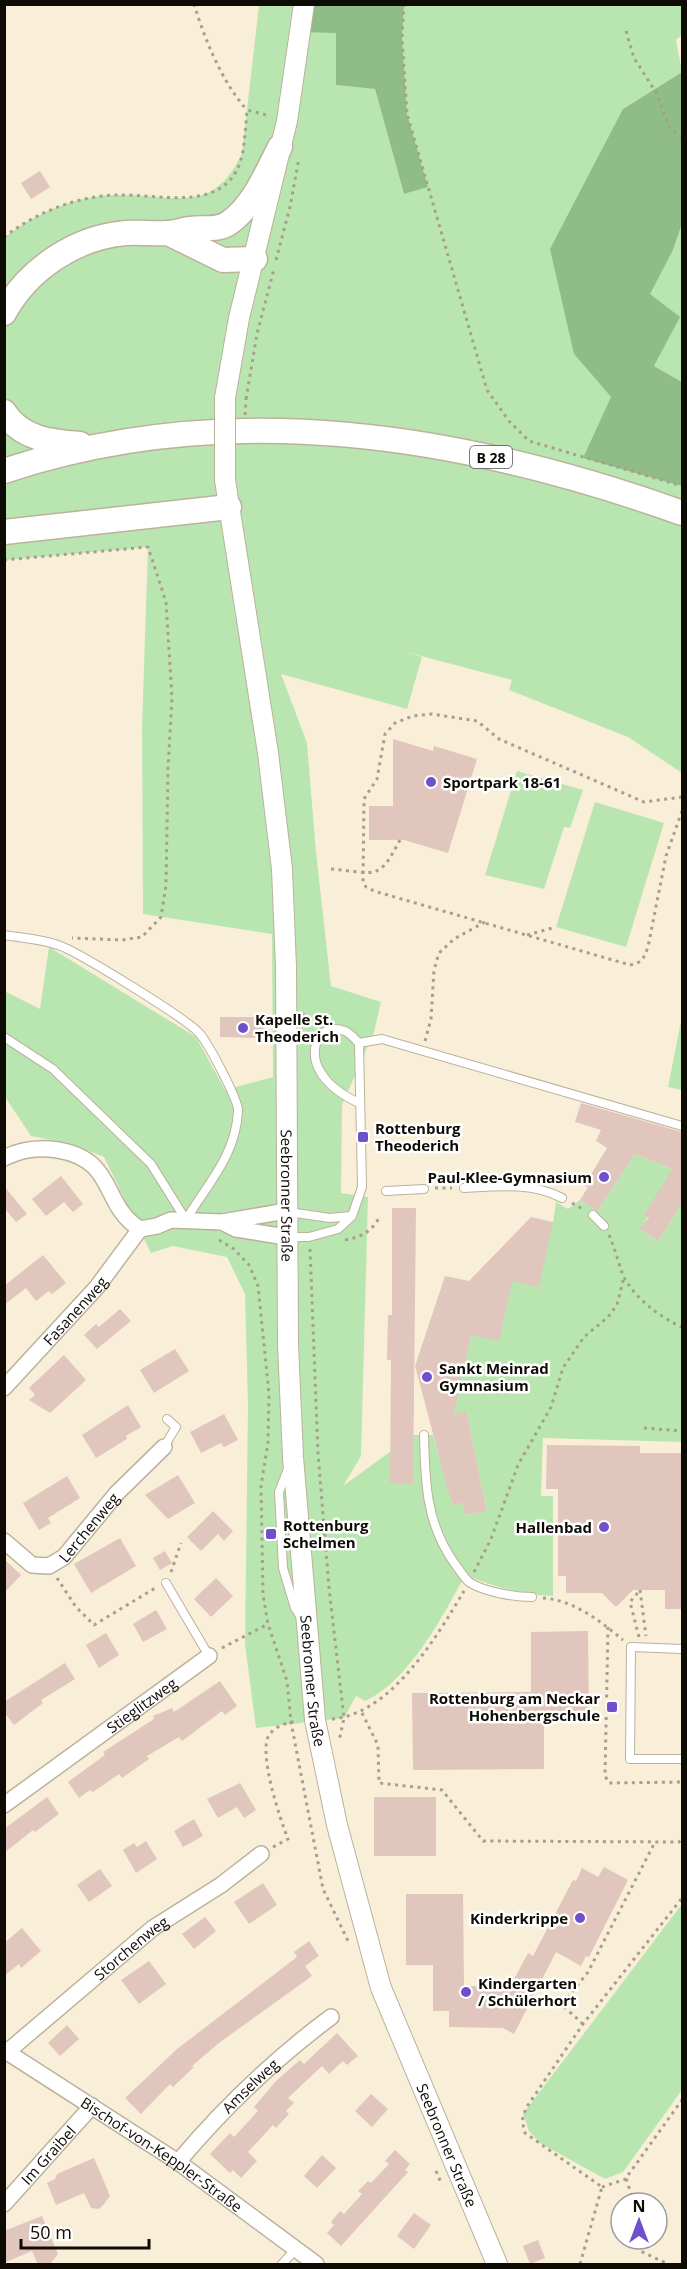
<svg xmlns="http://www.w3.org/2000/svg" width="687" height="2269" font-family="'Open Sans',sans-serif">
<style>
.green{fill:#b9e6b0}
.forest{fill:#90bd87}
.building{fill:#e0c6bc}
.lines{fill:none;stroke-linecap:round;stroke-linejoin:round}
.service-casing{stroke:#bbb29c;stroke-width:10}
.minor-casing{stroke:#bbb29c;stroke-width:18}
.tertiary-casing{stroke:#bbb29c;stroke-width:22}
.primary-casing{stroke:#bbb29c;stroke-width:27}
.path{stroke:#a69f8e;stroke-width:3;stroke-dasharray:3 4.5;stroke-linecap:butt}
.service{stroke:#fff;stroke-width:8}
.minor{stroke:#fff;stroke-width:15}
.tertiary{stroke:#fff;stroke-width:20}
.primary{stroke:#fff;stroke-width:24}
.tertiary-bridge-casing{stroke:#bbb29c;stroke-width:22;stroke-linecap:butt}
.path-bridge{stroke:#a69f8e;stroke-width:3;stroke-dasharray:3 4.5;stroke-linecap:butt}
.tertiary-bridge{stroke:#fff;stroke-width:20}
.poi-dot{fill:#6f50ca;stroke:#fff;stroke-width:2}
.labels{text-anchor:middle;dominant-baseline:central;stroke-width:5;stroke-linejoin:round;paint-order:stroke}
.shield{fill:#fff;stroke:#565450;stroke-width:1.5}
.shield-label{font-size:14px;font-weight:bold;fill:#0e0b05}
.poi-label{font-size:15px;font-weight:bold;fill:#0e0b05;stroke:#fff;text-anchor:start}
.street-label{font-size:15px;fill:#0e0b05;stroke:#fff}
</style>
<rect width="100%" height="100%" fill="#f9efd8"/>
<g class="green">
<path d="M259,5H304L336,33V85L375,89L404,194L428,187L407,114L402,38L404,5H682V35L676,40L682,72L623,109L574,354L611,397L674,483L682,486V773L628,737L509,690L512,680L406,652L422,657L407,709L281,674L307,743L316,852L331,986L381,1002L374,1032L342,1105L341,1193L368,1197L361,1456L343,1486L413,1435H433L453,1505L462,1503L465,1515L487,1511L466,1412L452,1414L472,1332L553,1222L556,1202L568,1209L580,1200L597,1211L635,1154L672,1169L641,1230L658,1241L682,1203V1442L543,1438L541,1496H553V1596C521,1595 495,1587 465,1575C444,1615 408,1682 365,1701L356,1696L344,1718L256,1728L245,1644L248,1404L245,1294L227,1257L173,1246L151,1253L104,1157L69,1143L31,1136L5,1097L4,991L40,1009L49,947L196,1037L225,1090L273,1077L272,934L143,914L142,726L148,547L5,560V237C36,213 75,196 115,195C173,193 212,218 242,153Z"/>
<path d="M682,224V382L654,366L679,317L649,294L673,250Z"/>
<path d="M517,771L583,790L570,828L564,827L544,889L485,875Z"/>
<path d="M595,802L664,823L626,947L556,927Z"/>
<path d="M682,1016V1090L668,1087Z"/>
<path d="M682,1904V2090L623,2172L605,2179L540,2143L529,2131L523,2114Z"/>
</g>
<g class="forest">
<path d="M304,5H404L402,38L407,114L428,187L404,194L375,89L336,85V33L302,32Z"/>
<path d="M682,72V224L673,250L650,294L680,317L654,366L682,382V486L583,458L611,397L574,354L550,249L623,109Z"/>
</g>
<g class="building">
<path d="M40,171L50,187L31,199L21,183Z"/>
<path d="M393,739L433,751L434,746L477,759L448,853L404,840H369V806H393Z"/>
<path d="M220,1017H259L265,1023V1032L259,1038L220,1037Z"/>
<path d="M581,1103L682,1132V1203L658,1241L640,1229L649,1217L644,1215L672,1169L635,1154L597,1211L580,1200L588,1187L584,1186L607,1148L596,1141L601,1130L575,1122Z"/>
<path d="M61,1176L83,1204L73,1212L64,1202L46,1216L32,1199Z"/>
<path d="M4,1186L27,1214L16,1222L4,1208Z"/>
<path d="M392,1208H416L413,1484L390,1483L391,1360H387L388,1315H392Z"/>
<path d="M531,1217L553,1222L539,1287L512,1281L499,1341L471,1335L454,1414L466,1411L487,1511L465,1515L462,1503L453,1505L448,1490L415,1366L445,1276L469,1281Z"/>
<path d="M43,1255L66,1283L52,1294L49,1291L36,1301L26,1288L4,1305V1286Z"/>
<path d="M120,1309L131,1321L97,1349L84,1335L96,1324L99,1327Z"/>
<path d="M175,1349L189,1371L154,1393L140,1370Z"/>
<path d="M64,1355L86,1380L50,1413L29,1400L35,1395L29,1388Z"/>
<path d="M128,1405L141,1427L126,1436L127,1439L96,1458L82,1435Z"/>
<path d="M224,1414L238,1440L224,1447L221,1443L201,1453L190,1432Z"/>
<path d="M547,1445L640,1446V1453H682V1609H665V1590H633L616,1607L602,1593H566V1576H558V1489H546Z"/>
<path d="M178,1475L195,1503L168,1519L145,1495Z"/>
<path d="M67,1476L80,1498L48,1518L51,1523L39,1530L23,1503Z"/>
<path d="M213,1511L233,1531L224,1541L218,1534L201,1551L187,1537Z"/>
<path d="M120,1538L136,1566L91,1593L74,1564Z"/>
<path d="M165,1551L172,1563L160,1570L153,1558Z"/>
<path d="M4,1559L21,1575L4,1593Z"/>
<path d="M216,1578L233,1596L211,1617L194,1599Z"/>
<path d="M156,1610L167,1629L143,1642L133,1624Z"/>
<path d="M588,1631L589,1722H544V1769L413,1770L412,1693L531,1692V1632Z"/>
<path d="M106,1633L119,1655L99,1668L86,1645Z"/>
<path d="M65,1663L75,1679L41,1700L43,1703L14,1725L4,1712V1702Z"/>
<path d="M220,1681L237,1706L225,1715L222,1711L182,1741L179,1737L147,1756L149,1759L122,1778L119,1774L93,1792L90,1790L79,1798L68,1782L105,1755L103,1752L154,1719L153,1716L172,1708L174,1712Z"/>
<path d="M240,1783L256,1810L244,1818L237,1807L218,1818L207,1799Z"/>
<path d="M47,1797L59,1814L35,1832L33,1830L4,1853V1829Z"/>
<rect x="374" y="1797" width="62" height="59"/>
<path d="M194,1819L203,1836L183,1847L174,1831Z"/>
<path d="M146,1841L157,1859L136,1873L123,1850L134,1843L137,1847Z"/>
<path d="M604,1867L628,1880L589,1957L586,1956L581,1966L556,1952L514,2034L503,2028L449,2027V2011H433V1965H406V1894H463L464,1986L510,1987L528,1953L533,1956L573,1880L576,1881L582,1868L598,1877Z"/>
<path d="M100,1869L112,1886L89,1902L77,1885Z"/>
<path d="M263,1883L277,1905L249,1924L234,1902Z"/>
<path d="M205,1917L216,1931L194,1949L182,1934Z"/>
<path d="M22,1928L41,1951L21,1968L19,1964L4,1976V1943Z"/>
<path d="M309,1941L319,1956L305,1966L312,1976L219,2043L192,2066L194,2067L173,2087L170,2084L141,2114L125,2098L177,2049L297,1957L294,1952Z"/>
<path d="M149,1961L166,1984L139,2004L121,1980Z"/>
<path d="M67,2025L79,2039L60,2056L48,2043Z"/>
<path d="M337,2033L358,2056L347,2065L343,2061L329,2074L322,2066L288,2098L294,2103L286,2111L289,2114L276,2128L273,2125L248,2152L257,2161L241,2178L233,2170L230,2173L210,2154L230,2133L234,2137L258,2111L254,2107L275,2082L300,2060L304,2064Z"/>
<path d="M371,2094L388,2109L372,2127L355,2111Z"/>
<path d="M395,2150L410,2164L405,2170L408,2172L341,2246L327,2233L334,2225L331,2222L340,2211L344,2214L362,2194L358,2191L368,2181L371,2183L389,2164L385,2161Z"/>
<path d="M322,2155L336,2168L317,2188L304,2176Z"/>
<path d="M94,2158L110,2196L104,2204L99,2209L91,2208L84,2193L56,2205L47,2183L55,2179L57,2174Z"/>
<path d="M414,2213L431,2225L414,2249L397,2236Z"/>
<path d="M42,2216L58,2254L54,2259L49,2265H38L32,2251L4,2263V2231Z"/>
<path d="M538,2240L545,2258L530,2264L523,2246Z"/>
</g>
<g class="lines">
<g class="service-casing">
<g id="service">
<path d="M4,935C22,938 41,939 58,945C77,951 189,1020 200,1034C208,1043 239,1101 238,1111C236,1155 208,1183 186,1220L151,1164L53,1069L4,1037"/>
<path d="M359,1043L382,1039L682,1126"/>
<path d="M464,1188C497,1186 533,1182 562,1198"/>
<path d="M386,1191L424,1189"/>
<path d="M289,1212L330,1218L351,1216"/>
<path d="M593,1215L604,1226"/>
<path d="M289,1237H309L338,1229L352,1216L362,1187L359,1043C355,1039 350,1033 345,1031C317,1021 308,1052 320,1071C328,1086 344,1096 359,1103"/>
<path d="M424,1435C425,1482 426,1524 455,1564C459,1569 464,1578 469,1582C484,1592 515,1597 532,1597"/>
<path d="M164,1447L176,1427L167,1419"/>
<path d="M288,1469L279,1492L283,1568L295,1608L301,1617"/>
<path d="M166,1583L209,1656"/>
<path d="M682,1649L631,1647L630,1759H682"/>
<path d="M282,2264L295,2250"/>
</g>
</g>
<g class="minor-casing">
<g id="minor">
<path d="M4,1158C22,1149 38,1147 58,1150C117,1160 101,1205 140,1229L157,1226L171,1220L222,1222L286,1211"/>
<path d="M222,1222L236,1229L286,1237"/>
<path id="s1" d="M4,1388L97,1287L140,1229"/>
<path id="s2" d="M4,1541L32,1565L49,1566L64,1557L117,1493L164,1447"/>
<path id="s3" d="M4,1805L209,1656"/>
<path id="s4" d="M4,2050L178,2162L316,2264"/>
<path id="s5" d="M7,2052L153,1928L221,1885L261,1854"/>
<path id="s6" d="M178,2162C225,2106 272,2061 331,2017"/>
<path id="s7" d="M4,2204L92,2106"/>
</g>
</g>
<g class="tertiary-casing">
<g id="tertiary">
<path d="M225,398L239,318L287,121L304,4"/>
<path id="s8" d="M225,480L268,753L282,869L286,967L288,1345L293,1457L315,1720L337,1825L381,1988L497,2264"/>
</g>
</g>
<g class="primary-casing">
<g id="primary">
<path d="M168,233L223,260L255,259"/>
<path d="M4,313C28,269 76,237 126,233C140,232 153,234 167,233C175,233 182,230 190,229C204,227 217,231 229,223C254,205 266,174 280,147"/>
<path d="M4,412C21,439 51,442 80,444"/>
<path d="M4,471C230,396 464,435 682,513"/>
<path d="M4,532L229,507"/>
</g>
</g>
<g class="path">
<path d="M194,4C205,40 222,82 247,110"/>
<path d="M404,4L402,38L407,114L487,390L509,421L529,441L682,486"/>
<path d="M626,31L634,58L657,94L669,127L682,138"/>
<path d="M4,237C36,213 74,197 114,195C160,193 231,217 243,151C245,137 246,123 247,110L270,116"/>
<path d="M276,260L290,207L299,158"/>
<path d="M246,399L257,334L274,269"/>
<path d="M4,560L148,547L166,602L172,698L168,768L166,885L161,917L142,937L122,940L72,938"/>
<path d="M682,797L644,802L499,739L477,721L432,714L413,716L395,723L385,734L377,779L364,799L363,882L366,887L374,891L630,965C642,963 644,958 648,947L666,856L682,811"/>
<path d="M331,869C378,873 378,882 401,838"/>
<path d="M527,935L556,927"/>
<path d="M303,1015H310"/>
<path d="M425,1041L431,1019L434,970L439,953L454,939L485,922"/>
<path d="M435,1188H452"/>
<path d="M572,1203L584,1210"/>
<path d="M609,1235C615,1248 618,1262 623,1275C633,1297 661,1318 682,1327"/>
<path d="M219,1240L234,1249L249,1265L258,1286L269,1394L268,1442L261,1486L263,1595L268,1624L287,1681L291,1722L323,1889L348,1941"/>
<path d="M345,1240C361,1237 371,1232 379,1218"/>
<path d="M310,1249L318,1453L329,1588L344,1718L339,1741"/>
<path d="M644,1428L682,1431"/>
<path d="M171,1572L181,1543"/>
<path d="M474,1572L491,1539L518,1465L551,1407L563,1368L584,1337L608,1317L617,1305L624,1277"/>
<path d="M57,1578L76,1607L94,1625L157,1587"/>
<path d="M640,1590L646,1636"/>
<path d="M543,1598C574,1600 600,1621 623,1640"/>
<path d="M608,1627L605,1776L609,1783L682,1782"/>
<path d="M639,1637L630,1602L640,1590"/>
<path d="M222,1648L268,1624"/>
<path d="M362,1713L378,1745L379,1783L442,1790L483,1841L679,1842L682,1838"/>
<path d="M332,1719C391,1714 436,1638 464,1591"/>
<path d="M273,1847L288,1839C280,1819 258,1753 269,1735C275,1726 288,1722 298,1721"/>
<path d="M583,2024L562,2005L588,1972L655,1842"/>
<path d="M436,2171L442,2185"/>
<path d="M602,2187L626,2179"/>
<path d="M634,2203L626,2178L682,2100"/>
<path d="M637,2239L638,2250L668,2264"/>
<path d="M580,2264L602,2187L525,2133L522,2121L526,2108L583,2024L682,1898"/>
</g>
<use href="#service" class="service"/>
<use href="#minor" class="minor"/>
<use href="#tertiary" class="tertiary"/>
<use href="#primary" class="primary"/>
<g class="tertiary-bridge-casing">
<path id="tertiary-bridge" d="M225,398V480"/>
</g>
<path class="path-bridge" d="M245,415L246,399"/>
<use href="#tertiary-bridge" class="tertiary-bridge"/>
</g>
<g class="poi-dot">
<circle cx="431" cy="782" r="6"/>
<circle cx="243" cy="1028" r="6"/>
<rect x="357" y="1131" width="12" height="12" rx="3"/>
<circle cx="604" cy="1177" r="6"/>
<circle cx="427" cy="1377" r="6"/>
<circle cx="604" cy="1527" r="6"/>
<rect x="265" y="1528" width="12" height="12" rx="3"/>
<rect x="606" y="1701" width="12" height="12" rx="3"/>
<circle cx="580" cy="1918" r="6"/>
<circle cx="466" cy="1992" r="6"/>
</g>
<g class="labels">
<rect class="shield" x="470" y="446" width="42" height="22" rx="4.5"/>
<g class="shield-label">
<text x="491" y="457">B 28</text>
</g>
<g class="poi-label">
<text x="443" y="782">Sportpark 18-61</text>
<text x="255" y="1019">Kapelle St.<tspan x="255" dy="17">Theoderich</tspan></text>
<text x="375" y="1128">Rottenburg<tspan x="375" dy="17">Theoderich</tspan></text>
<text x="592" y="1177" text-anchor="end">Paul-Klee-Gymnasium</text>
<text x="439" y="1368">Sankt Meinrad<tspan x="439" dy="17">Gymnasium</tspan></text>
<text x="283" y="1525">Rottenburg<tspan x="283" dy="17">Schelmen</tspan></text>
<text x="592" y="1527" text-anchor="end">Hallenbad</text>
<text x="600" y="1698" text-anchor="end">Rottenburg am Neckar<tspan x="600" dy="17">Hohenbergschule</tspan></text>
<text x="568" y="1918" text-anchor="end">Kinderkrippe</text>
<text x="478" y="1983">Kindergarten<tspan x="478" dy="17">/ Schülerhort</tspan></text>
</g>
<g class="street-label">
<text stroke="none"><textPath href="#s8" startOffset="720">Seebronner Straße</textPath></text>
<text stroke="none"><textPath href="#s1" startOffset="105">Fasanenweg</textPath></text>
<text stroke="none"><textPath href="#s2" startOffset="110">Lerchenweg</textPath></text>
<text stroke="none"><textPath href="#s8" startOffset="1206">Seebronner Straße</textPath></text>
<text stroke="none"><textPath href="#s3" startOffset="170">Stieglitzweg</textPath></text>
<text stroke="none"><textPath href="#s5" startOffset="162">Storchenweg</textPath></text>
<text stroke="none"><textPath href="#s6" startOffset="105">Amselweg</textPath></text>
<text stroke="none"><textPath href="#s8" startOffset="1692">Seebronner Straße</textPath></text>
<text stroke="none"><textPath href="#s7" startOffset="66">Im Graibel</textPath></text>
<text stroke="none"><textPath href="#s4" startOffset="189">Bischof-von-Keppler-Straße</textPath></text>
</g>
</g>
<rect width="687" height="2269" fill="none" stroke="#0e0b05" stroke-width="12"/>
<g transform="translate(639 2221)"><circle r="28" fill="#ffffff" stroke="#9f9d9b" stroke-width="1.5"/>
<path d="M0-4.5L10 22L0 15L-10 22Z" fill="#6f50ca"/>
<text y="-9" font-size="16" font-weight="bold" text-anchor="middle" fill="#0e0b05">N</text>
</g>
<path d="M21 2239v9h128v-9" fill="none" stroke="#0e0b05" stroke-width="3"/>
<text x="30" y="2239" font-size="18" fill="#0e0b05" stroke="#ffffff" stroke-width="4.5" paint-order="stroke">50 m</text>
</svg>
